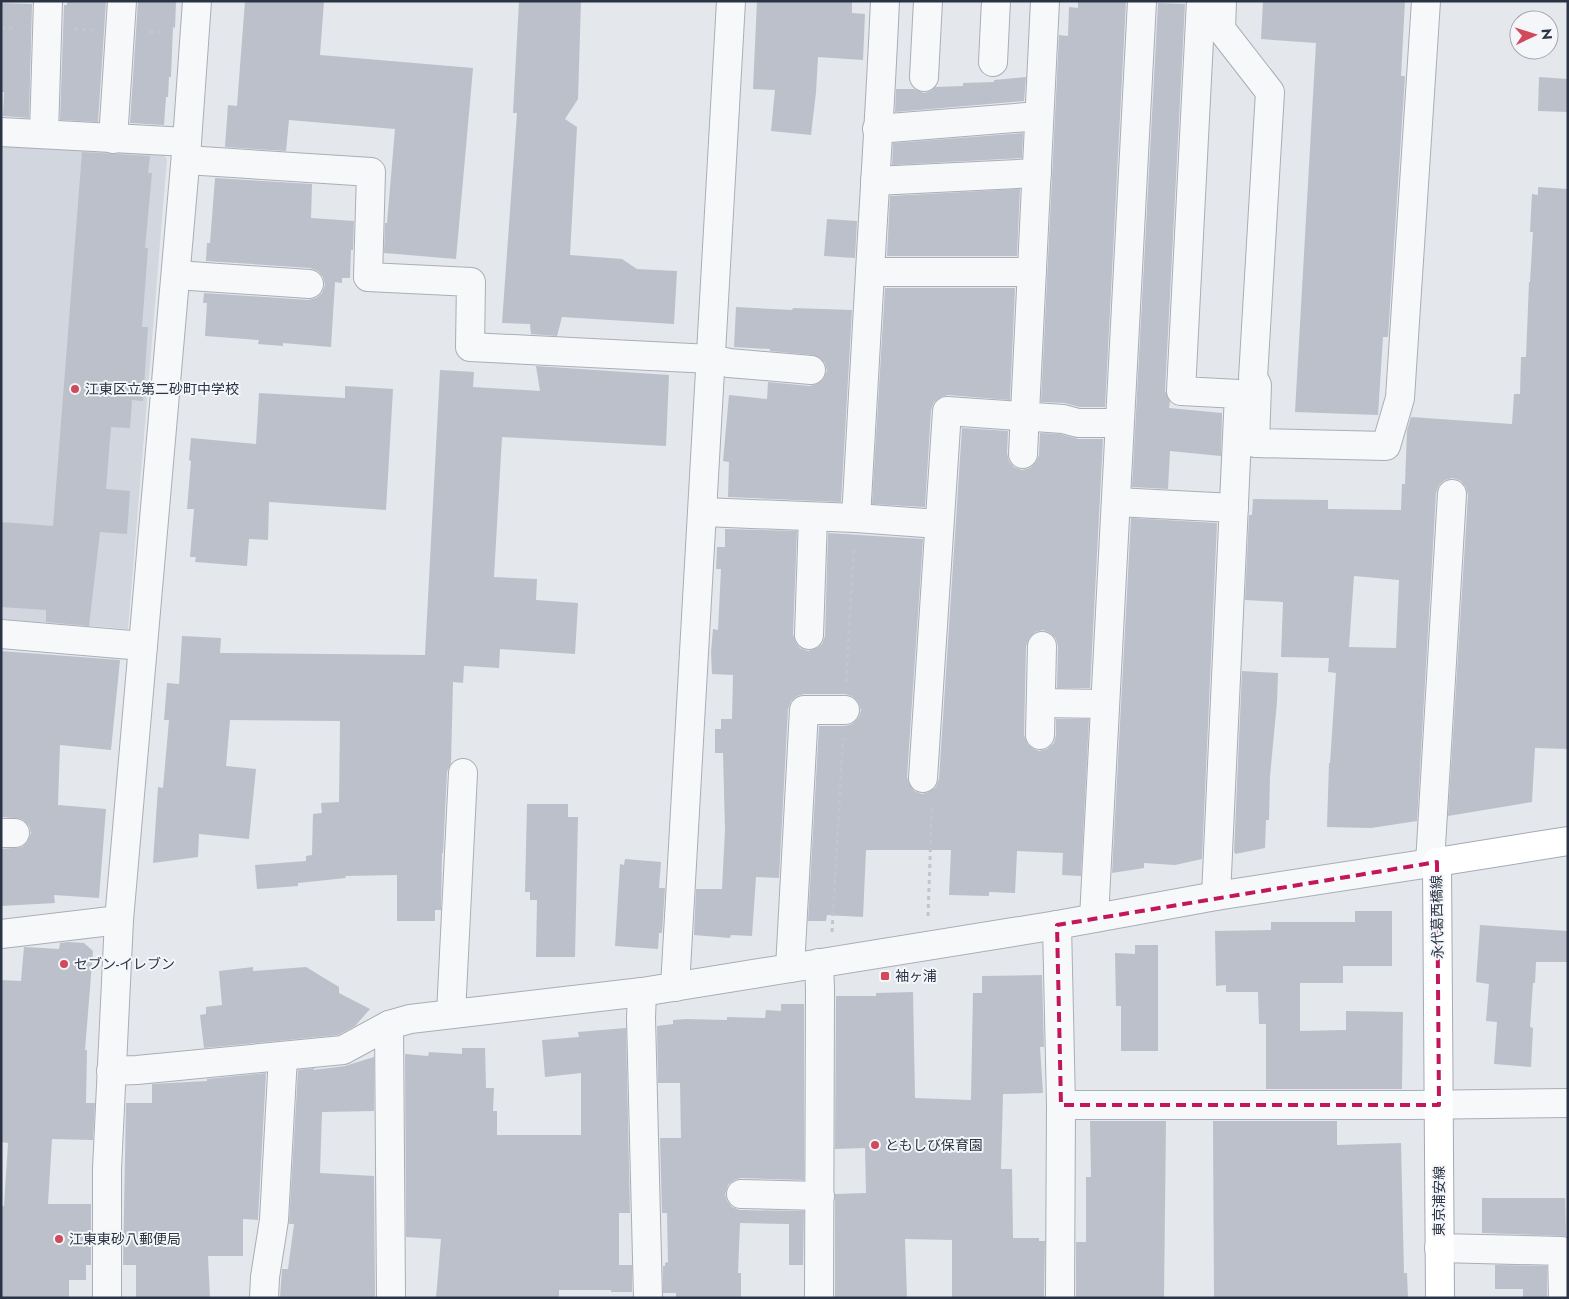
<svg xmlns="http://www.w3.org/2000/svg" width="1569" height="1299" font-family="Jost,'Noto Sans JP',sans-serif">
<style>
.built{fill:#d2d6de}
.building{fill:#bbc0ca;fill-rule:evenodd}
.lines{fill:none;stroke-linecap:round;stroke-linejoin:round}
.minor-casing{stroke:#a9aeb7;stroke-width:30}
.major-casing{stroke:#a3abb8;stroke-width:30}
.path{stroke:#c2c5cb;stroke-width:3;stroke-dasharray:4 4;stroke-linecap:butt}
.minor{stroke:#f7f8fa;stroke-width:28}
.major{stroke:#fff;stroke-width:28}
.marked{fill:none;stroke:#c2185b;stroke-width:4;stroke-dasharray:10 6;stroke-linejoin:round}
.poi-dot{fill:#d1495b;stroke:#f4f6f9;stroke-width:2}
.labels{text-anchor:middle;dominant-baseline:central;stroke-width:4;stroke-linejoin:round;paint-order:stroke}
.poi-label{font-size:14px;fill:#2b3445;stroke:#f4f6f9;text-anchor:start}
.street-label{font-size:14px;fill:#2b3445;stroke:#f4f6f9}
</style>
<rect width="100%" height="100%" fill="#e4e7ec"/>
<path class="built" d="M1,141L159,150L167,159L128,629L1,619Z"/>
<g class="building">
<path d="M67,1H106L98,122L60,120L64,5H67Z"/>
<path d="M138,1H176L175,28L173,27L171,77H169L168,97H166L164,125L130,123Z"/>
<path d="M245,1H324L320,55L473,68L456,259L384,253L385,223H387L395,129L289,120L286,151L225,147L228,105L237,106Z"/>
<path d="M519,1H581L578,99L565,119L577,127L570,255L622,259L637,269L677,271L674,324L562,317L557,336L531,334L530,324L502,323L517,113H513Z"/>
<path d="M757,1H852V13L865,14L863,60L818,57L816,92L811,135L771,131L775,90L753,89Z"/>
<path d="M1078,1H1126L1105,407H1080L1064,403L1041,402L1059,35L1068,36L1069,7L1078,8Z"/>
<path d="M1263,1H1405L1401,76H1405L1388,337H1383L1378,415L1295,412L1316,43L1261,39Z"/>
<path d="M1,3L32,4L29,118L3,116L4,92H1Z"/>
<path d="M1158,3L1185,4L1165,391L1170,401L1169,408L1222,413L1221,456L1170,451L1168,489L1132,487Z"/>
<path d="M1026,77L1024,101L895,112L896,89H914L924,93L931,91L935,87L963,86V83L994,82V80Z"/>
<path d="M1539,77L1568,79V112L1538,111Z"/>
<path d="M1023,133L1022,158L892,165L893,143Z"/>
<path d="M82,152L150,156L148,173H152L145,248H148L142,327H148L143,401L132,400L130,428L111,427L106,489L130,491L127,534L100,532L89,626L46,622V610L1,607V522L53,526Z"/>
<path d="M215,178L312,184L311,218L354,221L353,250H351L350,278H342V283L335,282L331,347L283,343V346L258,344L259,340L205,336L207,303H203L204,293L308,300L316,298L322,293L325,285L323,277L318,271L310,268L206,261L207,243H210Z"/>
<path d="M1538,187L1568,189V749L1535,748L1532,802L1448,816L1468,495L1466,487L1461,481L1453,478L1445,480L1439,485L1436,493L1417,821L1371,828L1327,827L1329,763H1330L1336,673L1328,672L1329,658L1281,657L1283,602L1245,600L1249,515H1252L1253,499L1328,500V509L1401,510L1402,484H1405L1407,430L1411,417L1512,424L1514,394H1520L1521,357H1526L1529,282H1530L1533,232H1530L1532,194L1538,195ZM1354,576L1399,580L1396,648L1349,647Z"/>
<path d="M1020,189L1017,256H887L890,196Z"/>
<path d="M827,219L857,221L855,258L824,256Z"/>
<path d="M885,288H1015L1010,400L948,395L941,397L934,402L931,410L925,507L872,504Z"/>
<path d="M736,307L792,310L793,308L852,310L841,502L728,497L729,462L723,461L729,395L767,399L768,382L810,386L817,384L823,379L827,371L825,363L820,358L813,355L770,351V349L734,347Z"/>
<path d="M536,366L669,375L666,446L502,437L494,577L537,579L536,600L578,603L575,654L500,649L499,668L464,666L463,683L453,682L451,763L447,772L443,853H442L441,910H435V921H397V875L345,876L346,878L298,883V886L257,889L255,865L306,861V856L312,855L313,814L322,813L321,803L339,802L340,721L230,720L226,766L256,769L249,839L199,834L198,857L153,863L158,787L163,788L169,720H164L167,683L179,684L182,636L221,638L220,653L425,655L440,370L474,372L473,387L540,391Z"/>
<path d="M345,386L393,389L386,510L269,502L268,540L249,539L247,566L195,562L196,557H190L194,509H187L191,461L189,460L191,438L256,444L259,393L345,398Z"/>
<path d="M962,428L1008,431L1007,453L1009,461L1014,467L1022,470L1030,468L1036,462L1039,455L1040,433L1060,434L1078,439H1103L1090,688H1057L1058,646L1056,639L1050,633L1043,630L1035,632L1029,638L1026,646L1024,735L1027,743L1032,748L1039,751L1047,749L1054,743L1056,735V719H1089L1081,876L1062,875L1063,853L1017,851L1015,893L989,892V896L949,895L951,850H866L863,917L827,915L826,921H808L819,726H845L852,724L859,717L861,710L858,702L852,696L845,694H804L797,696L791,701L788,709L779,878L756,877L752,936L731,935L730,938L694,935L696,889H722L725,830L723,753H715V729H721V719H732L733,675L712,674L711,652L713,629L718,630L721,569H716L717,547H725V529L797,531L793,634L796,643L800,648L808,651L817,648L822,644L825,636L828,533L923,539L907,777L909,784L914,791L922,794L929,792L936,787L939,779Z"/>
<path d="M1131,518L1217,523L1202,859L1175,865L1144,863V868L1112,873Z"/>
<path d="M1,651L120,660L111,750L60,745L58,805L106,809L99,898L54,895L55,903L1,906V849L22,847L28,841L31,833L29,826L22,819L1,817Z"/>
<path d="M1242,671L1278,673L1277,702L1270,776L1269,820H1266L1265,848L1235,854V852L1234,853Z"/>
<path d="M527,804H568V817H578L575,957H536L537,900H530V892H525Z"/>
<path d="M625,859L661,862L659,888H665L662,933H659L658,949L615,946L620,864L624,865Z"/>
<path d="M1355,911H1392V966H1343V983H1300V1031L1346,1030V1011L1403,1012L1402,1089H1266V1024H1259L1258,992H1226V985L1216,986L1215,931L1271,930V922H1355Z"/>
<path d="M1480,925L1568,931V962H1536L1535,983H1533L1530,1027L1533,1028L1531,1067L1494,1064L1497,1022L1486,1021L1489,984L1476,982Z"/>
<path d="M68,942L84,943L93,951L85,1050H87L86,1103H95L93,1140L52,1139L48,1204H91V1265H86V1280H69V1298H1V1206H4L8,1143L1,1142V980L21,981L24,947L59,949L60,943Z"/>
<path d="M1135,945H1158V1051H1121V1006H1116L1115,953L1135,954Z"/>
<path d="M253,967V971L306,967L339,987V993L370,1009L355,1026L338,1035L204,1048L200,1015L206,1014V1007L222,1005L219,971Z"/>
<path d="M1042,975L1044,1047H1040L1043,1093L1003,1094L1001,1169H1012L1013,1238H1039V1241H1045L1044,1298H952V1240L905,1239L907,1298H835V1194L866,1193L865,1148L835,1149L836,996H876V993L913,992L915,1098L971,1100L973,993H982V976Z"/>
<path d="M781,1004H804V1180L741,1178L734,1180L728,1185L725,1194L727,1201L732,1207L740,1210L804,1211L803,1265H789V1224L740,1223L738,1273H741V1298H676V1293H663V1266H665V1263L668,1262L667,1213H662L660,1138H681L680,1083H658L657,1026L673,1024V1020L686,1019L727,1020V1017L765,1018L766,1010L781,1011Z"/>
<path d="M626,1028L630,1213H619V1265H632V1292H611V1290H559V1298H436L441,1239L406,1237L405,1054L428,1056L429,1052L462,1054V1048H485L486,1088H494L493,1111H497V1135H581V1073L545,1077L542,1040L579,1037L578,1032Z"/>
<path d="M374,1057V1111L322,1112L320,1173L374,1176L375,1298H280L282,1269H288L294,1224H289L298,1070L315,1068L313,1070L345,1066Z"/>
<path d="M266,1073L258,1218V1220L243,1219V1256H208L210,1298H136V1265H123L126,1103H152V1084L207,1081V1079Z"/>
<path d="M1090,1121H1166L1164,1298H1076V1242H1086V1177H1091Z"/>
<path d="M1213,1121H1337V1145L1401,1143L1404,1273H1407L1408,1298H1214Z"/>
<path d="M1482,1198H1565L1566,1236L1482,1233Z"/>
<path d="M1495,1265L1547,1266V1298H1523V1289H1495Z"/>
</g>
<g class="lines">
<g class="minor-casing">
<g id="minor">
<path d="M1201,1L1181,391L1239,394L1216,896"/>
<path d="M1222,1L1221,29L1270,92L1253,378L1257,385L1255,443L1386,446L1400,398L1426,1"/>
<path d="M993,62L996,1"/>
<path d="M924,77L928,1"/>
<path d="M877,129L1039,116"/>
<path d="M1,132L187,142"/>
<path d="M44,134L48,1"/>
<path d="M113,139L122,1"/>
<path d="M186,160L371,172L368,277L471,282L470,347L711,359L729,363L811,370"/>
<path d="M875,181L1037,173"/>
<path d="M870,272C875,182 881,92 885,1"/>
<path d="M176,275L309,284"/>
<path d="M1023,454L1045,1"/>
<path d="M1116,502L1234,508"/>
<path d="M703,512L856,518L939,524"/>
<path d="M856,518L870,272H1032"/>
<path d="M1,634L143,646"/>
<path d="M809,635L813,517"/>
<path d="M1041,703L1105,704"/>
<path d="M1040,735L1042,646"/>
<path d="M923,778L947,411L1063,419L1078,423H1119"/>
<path d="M1,833H15"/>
<path d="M1430,863L1452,494"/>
<path d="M1094,918L1142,1"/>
<path d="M1057,925L1061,1105L1060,1298"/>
<path d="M1,934L119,920"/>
<path d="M819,963L820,989L819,1298"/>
<path d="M790,968L804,710H845"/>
<path d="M675,987L731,1"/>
<path d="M642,992L641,1018L648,1298"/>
<path d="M451,1014L463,773"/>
<path d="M389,1025L391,1298"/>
<path d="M111,1071L137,1070L343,1050L389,1025L410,1019L642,992L1057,925L1216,896L1437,862"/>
<path d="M1061,1105H1413L1568,1103"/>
<path d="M741,1194L820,1196"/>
<path d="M1439,1248L1562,1251L1563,1298"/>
<path d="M107,1298V1169L119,920L187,142L197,1"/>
<path d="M264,1298L265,1277L274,1220L283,1056"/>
</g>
</g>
<g class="major-casing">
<path id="major" d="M1440,1298L1437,862L1568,841"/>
</g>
<g class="path">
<path d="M1,28H18"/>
<path d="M74,29L93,30"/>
<path d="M149,32H166"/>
<path d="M846,682L854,546"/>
<path d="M928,916L932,803"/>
<path d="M832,932L843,738"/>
</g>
<use href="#minor" class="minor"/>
<use href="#major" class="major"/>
</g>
<path class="marked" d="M1437,862L1439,1105H1061L1057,925Z"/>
<g class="poi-dot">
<circle cx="75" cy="389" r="5"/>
<circle cx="64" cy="964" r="5"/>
<rect x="880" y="971" width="10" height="10" rx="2.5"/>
<circle cx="875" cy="1145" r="5"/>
<circle cx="59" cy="1239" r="5"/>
</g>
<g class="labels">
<g class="poi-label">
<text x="85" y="389">江東区立第二砂町中学校</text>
<text x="74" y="964">セブン-イレブン</text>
<text x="895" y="976">袖ヶ浦</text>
<text x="885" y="1145">ともしび保育園</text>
<text x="69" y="1239">江東東砂八郵便局</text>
</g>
<g class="street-label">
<text transform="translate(1437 917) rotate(-91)">永代葛西橋線</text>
<text transform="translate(1439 1201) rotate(-90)">東京浦安線</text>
</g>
</g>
<rect width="1569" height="1299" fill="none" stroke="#2b3445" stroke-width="5"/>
<g transform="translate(1534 35) rotate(86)"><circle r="24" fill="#f4f6f9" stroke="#a4a8b1"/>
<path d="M0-4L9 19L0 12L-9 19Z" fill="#d1495b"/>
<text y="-8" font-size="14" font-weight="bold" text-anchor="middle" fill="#2b3445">N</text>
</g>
</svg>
